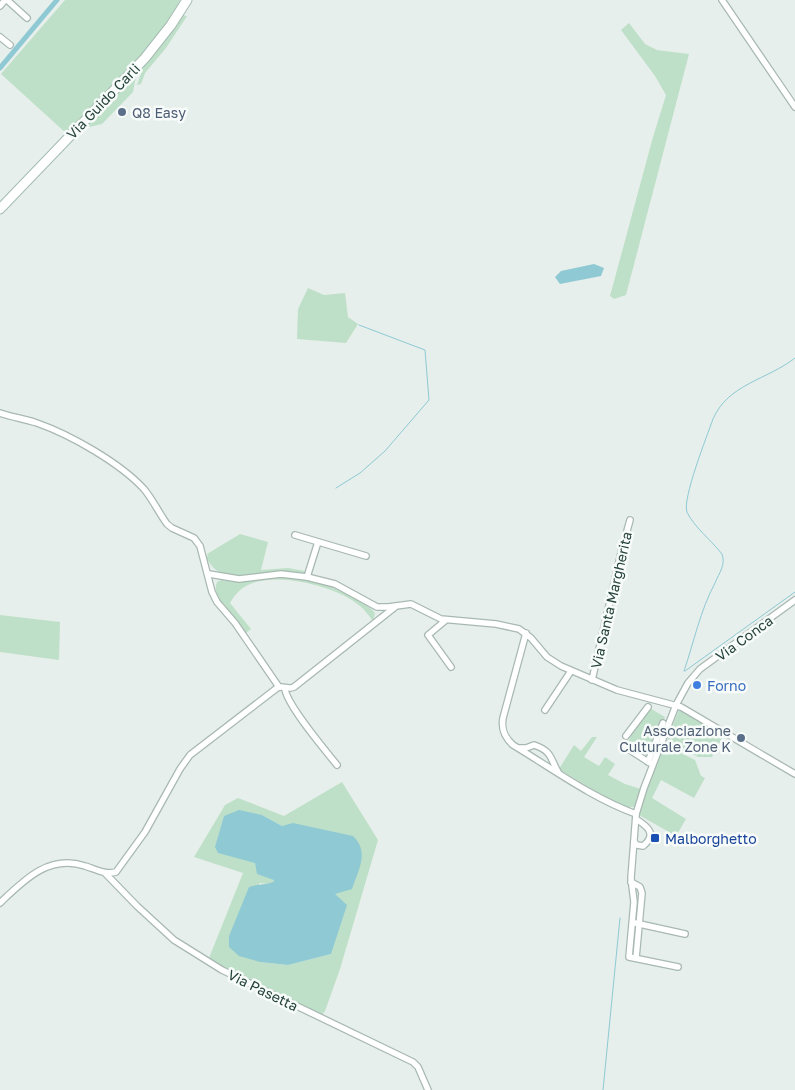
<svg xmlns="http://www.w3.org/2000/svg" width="795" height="1090" font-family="'Golos Text',sans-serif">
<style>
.green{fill:#bfe0c8;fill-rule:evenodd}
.water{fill:#8ec9d4}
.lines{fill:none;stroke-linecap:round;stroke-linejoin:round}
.stream{stroke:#8ec9d4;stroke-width:1}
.canal{stroke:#8ec9d4;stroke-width:5}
.street-casing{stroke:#a8b8b2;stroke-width:8}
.secondary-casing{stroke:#a4bbb3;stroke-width:11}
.street{stroke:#fff;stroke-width:5.5}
.secondary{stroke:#fff;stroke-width:9}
.service-dot{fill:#5c6f8a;stroke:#f7fbf9;stroke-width:2}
.shop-dot{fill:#3f7fe0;stroke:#f7fbf9;stroke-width:2}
.transit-dot{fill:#1a4fb4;stroke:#f7fbf9;stroke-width:2}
.labels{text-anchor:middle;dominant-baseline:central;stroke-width:5;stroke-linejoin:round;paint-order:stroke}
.street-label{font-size:14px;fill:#24423a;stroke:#f7fbf9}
.service-label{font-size:14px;fill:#4e5e75;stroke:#f7fbf9;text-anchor:start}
.shop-label{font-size:14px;fill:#366cbe;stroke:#f7fbf9;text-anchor:start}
.transit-label{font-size:14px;fill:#164399;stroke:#f7fbf9;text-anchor:start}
</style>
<rect width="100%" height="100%" fill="#e6efeb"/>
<g class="green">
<path d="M65,0H180C154,52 108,92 67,134L1,74Z"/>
<path d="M182,15L187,16L166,48L145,73L141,84L137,85L144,65Z"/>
<path d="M629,23L645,44L657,50L689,54L626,295L614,299L610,296L653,137L666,95L655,76L621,30Z"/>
<path d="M137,71L133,92L102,124L81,129Z"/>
<path d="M308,288L324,295L345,293L348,317L358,324L346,343L297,339L298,309Z"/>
<path d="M240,534L268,542L261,570L288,568L305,571V573C294,572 284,571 273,572C247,573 220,586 206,557L208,556L207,554Z"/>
<path d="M276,576C307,577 334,585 360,602C366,605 371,608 375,613L373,621C369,616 365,610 360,606C337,586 274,570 246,586C239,590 234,596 230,603L251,629L246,633C236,620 210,599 217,582L221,580L236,582Z"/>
<path d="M0,615L60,622L59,660L0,652Z"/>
<path d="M648,707L665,717L648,762L625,747L630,738L626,736Z"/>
<path d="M679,709L723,736L712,757H698L667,741Z"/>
<path d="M592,737H597L584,757L599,766L605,757L615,764L608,775L625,784L641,789L635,807H626L616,804L559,769L574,745L581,751Z"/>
<path d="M665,745L695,760L701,776L705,778L694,798L661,780L652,798L686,819L676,836L639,815L648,784Z"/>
<path d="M342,782L378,840L340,969L325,1011L322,1015L222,967L209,958L243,873L194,857L225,805L238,798L284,816ZM262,815L282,826L335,894L331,954L288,965L260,962L259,883L268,884L273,882L274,879L258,874L255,863Z"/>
</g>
<g class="water">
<path d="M594,264L604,268L601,276L560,284L555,277L561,271Z"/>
<path d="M239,810L262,815L282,826L293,823L353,836C370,852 358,871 352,889L335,894L347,905L331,954L288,965L260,962L239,956L229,947V936L249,887C258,884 265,885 273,882L274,880L257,874L255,863L218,853L215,847L224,816Z"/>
</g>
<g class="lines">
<g class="stream">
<path d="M336,488L360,473L385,451L429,400L425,350L359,325"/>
<path d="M684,671C694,642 700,611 715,583C719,573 726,565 722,554C712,541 693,526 687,512C682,499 707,436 713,419C728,384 767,380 795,358"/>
<path d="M685,671L795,592"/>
<path d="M603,1090L620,918"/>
</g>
<path class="canal" d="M0,68L57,0"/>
<g class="street-casing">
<g id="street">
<path d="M7,0L27,18"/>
<path d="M722,0L795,107"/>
<path d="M0,6L5,0"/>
<path d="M0,37L10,45"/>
<path d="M0,413C12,417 25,419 37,423C71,435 120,463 144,489C153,500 159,513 167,524L172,528L194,538L200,546L212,592L217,602L235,623L279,687"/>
<path d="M295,535L366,556"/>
<path d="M209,574L239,579L281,574L307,577L335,584L377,607H388L411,604L441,619L496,624L519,629L531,638L547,657L561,666L617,690L681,707L795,774"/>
<path d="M307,577L318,542"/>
<path d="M446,620L428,635L451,667"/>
<path d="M526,633L503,718C501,729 504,737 513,745C553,769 592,798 636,814"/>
<path d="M592,680L622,549L630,520"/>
<path d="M285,688C285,703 326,751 337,765"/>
<path d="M545,710L571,671"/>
<path d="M626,736L648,707"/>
<path d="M625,747L650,763"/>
<path d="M520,748H526L534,745C552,751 550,758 558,772"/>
<path d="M648,762L663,723"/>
<path d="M634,842L637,845L643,846C658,834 647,826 636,819"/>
<path d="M105,873L137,906L174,940L222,970L413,1062L418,1067L428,1090"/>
<path d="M631,882L640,887L642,893L636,958"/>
<path d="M0,903C24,880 49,854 85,866C95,869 105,875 116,872L145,832L180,769L190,755L277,688C283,685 288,690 294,687L395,607"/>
<path d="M635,923L685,934"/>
<path d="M678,967L629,957L634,902L631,878L636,814L644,788L676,705L688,683L700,669L795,600"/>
</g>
</g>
<g class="secondary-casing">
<path id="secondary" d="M0,209L145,58L171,25L187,0"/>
</g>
<use href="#street" class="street"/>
<use href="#secondary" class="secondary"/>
</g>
<g class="service-dot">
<circle cx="122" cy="112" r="5"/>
<circle cx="741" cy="738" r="5"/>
</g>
<circle class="shop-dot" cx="697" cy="685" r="5"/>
<rect class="transit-dot" x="650" y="833" width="10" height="10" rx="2.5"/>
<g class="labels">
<g class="street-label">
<text transform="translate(103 101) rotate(-46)">Via Guido Carli</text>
<text transform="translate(611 600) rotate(-77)">Via Santa Margherita</text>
<text transform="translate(744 638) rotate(-36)">Via Conca</text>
<text transform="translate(263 990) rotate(26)">Via Pasetta</text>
</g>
<g class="service-label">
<text x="132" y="112">Q8 Easy</text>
<text x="731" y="730" text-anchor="end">Associazione<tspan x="731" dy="16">Culturale Zone K</tspan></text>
</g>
<g class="shop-label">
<text x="707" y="685">Forno</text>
</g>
<g class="transit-label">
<text x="665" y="838">Malborghetto</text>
</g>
</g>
</svg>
